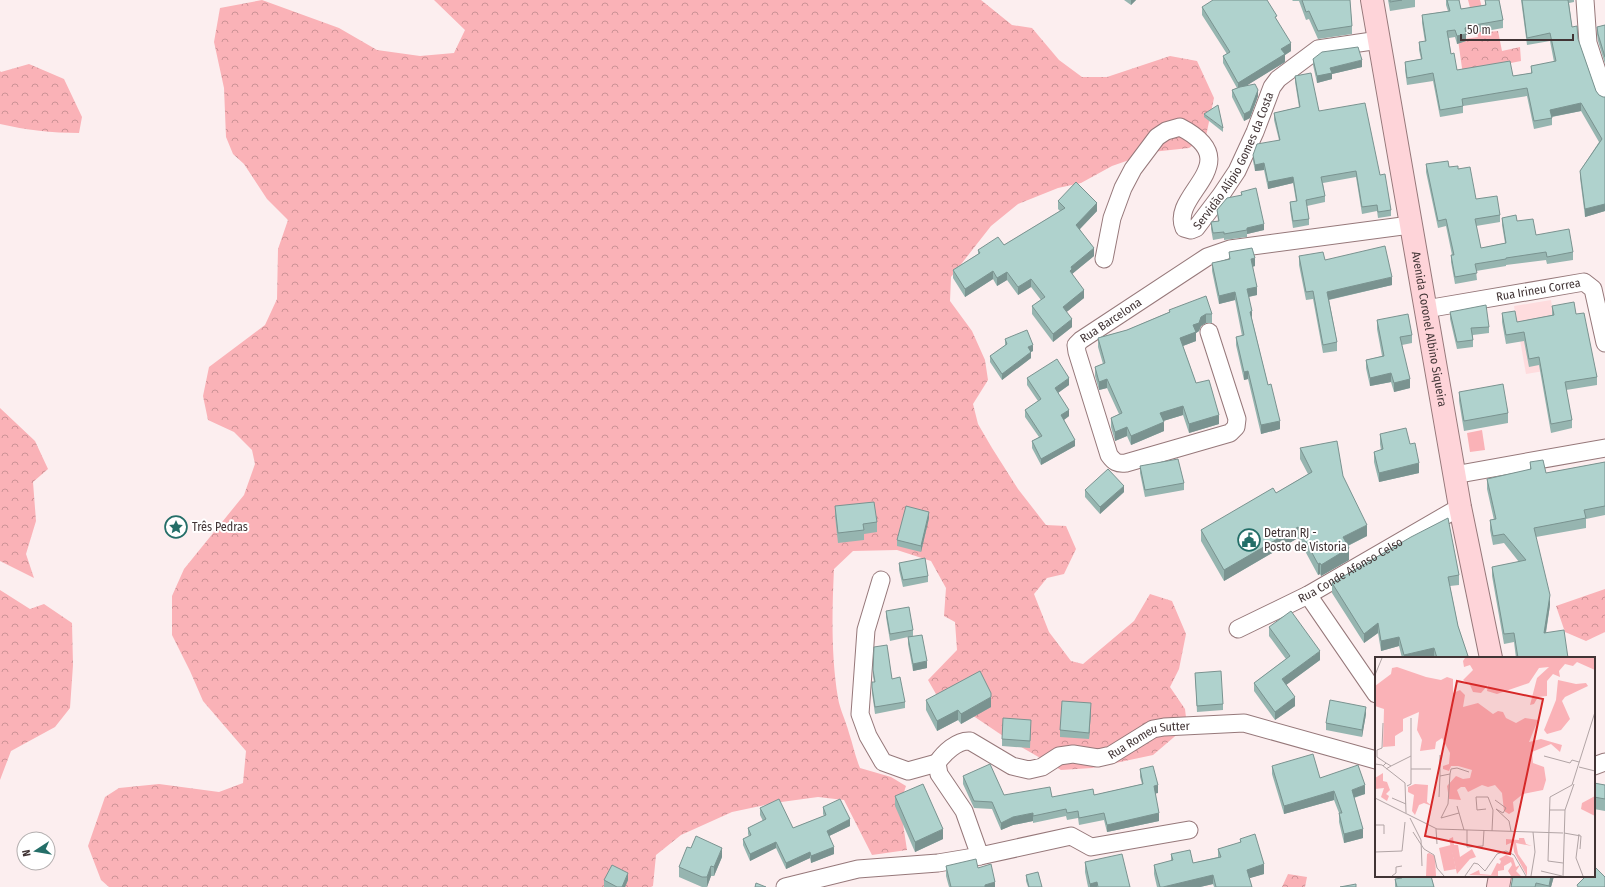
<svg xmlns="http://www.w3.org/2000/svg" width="1605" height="887" font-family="'Fira Sans Condensed',sans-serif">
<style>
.built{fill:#fedcde}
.forest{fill:url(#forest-crowns)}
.park{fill:#fab2b7}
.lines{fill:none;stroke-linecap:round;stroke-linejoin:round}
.minor-casing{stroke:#96787a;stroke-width:19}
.secondary-casing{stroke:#96787a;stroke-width:24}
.minor{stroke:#fff;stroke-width:17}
.secondary{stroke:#fed4d9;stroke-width:22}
.wall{fill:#96b5b0}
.shaded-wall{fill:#7a9390}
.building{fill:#afd2cd;stroke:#7a9390}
.labels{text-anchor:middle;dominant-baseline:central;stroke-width:4;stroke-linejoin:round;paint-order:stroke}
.street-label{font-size:12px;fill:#413435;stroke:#fff}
.poi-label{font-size:12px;fill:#413435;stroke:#fff;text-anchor:start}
.inset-road{fill:none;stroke:#b1a4a5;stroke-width:1}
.view{fill:#d62828;fill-opacity:0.15;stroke:#d62828;stroke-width:2}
.inset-edge{fill:none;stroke:#413435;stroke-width:2}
</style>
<defs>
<pattern id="forest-crowns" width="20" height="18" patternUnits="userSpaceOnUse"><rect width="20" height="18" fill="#fab2b7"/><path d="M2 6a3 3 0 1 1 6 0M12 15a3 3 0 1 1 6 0" fill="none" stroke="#cc9296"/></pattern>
</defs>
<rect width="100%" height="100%" fill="#fceeef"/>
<path class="built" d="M1551,300L1562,368L1526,374L1514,306Z"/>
<g class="forest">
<path d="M262,0L339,28L377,50L420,56L454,53L465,30L434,0H981L1012,25L1032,28L1059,60L1082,77H1107L1170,56L1197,61L1214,98L1206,136L1189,148L1152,152L1112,166L1081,183L1058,188L1018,204L991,226L951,277L950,301L972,331L985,360L988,380L973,404L978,424L992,448L1018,489L1046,525L1066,526L1076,549L1064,574L1047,578L1034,594L1049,632L1071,661L1083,664L1134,621L1150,594L1172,601L1186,634L1179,669L1170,687L1185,709L1187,726L1153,755L1092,768L1061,770L1009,740L963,709L940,701L928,680L957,650L955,622L944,616L946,588L931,561L897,550L853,551L834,569C832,612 831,656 838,698C840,710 846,721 849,733C853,745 855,756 860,768L891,777L906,786L900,804L907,850L872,855L844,800L818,797L774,803L732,812L681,835L656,855L653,886L651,887H109L101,880L88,846L105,797L119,788L159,784L219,792L243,783L246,751L203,701L190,671L172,635V596L184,569L244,495L255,464L252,450L234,432L208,420L203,396L209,367L265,325L277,299L278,249L288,220L267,199L244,164L233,154L226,137L224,88L214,42L220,8Z"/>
<path d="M1468,0H1480L1488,32L1498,31L1502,51L1520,47L1521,61L1475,70L1463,75L1458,40L1478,37Z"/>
<path d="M29,64L64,79L82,117L79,133C52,133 26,130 0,124V71L1,72Z"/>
<path d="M0,408L35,441L48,469L33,482L36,521L26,554L34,578L0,561Z"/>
<path d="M1605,589V632L1586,641L1565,632L1556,606Z"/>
<path d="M0,590L30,609L44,604L72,623L73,665L70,708L55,727L11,751L0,780Z"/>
<path d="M1288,874L1307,877L1305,887H1282Z"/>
</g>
<path class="park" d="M1482,430L1485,450L1470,452L1467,433Z"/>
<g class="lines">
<g class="minor-casing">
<g id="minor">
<path d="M1585,0L1588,43L1605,95"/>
<path id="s1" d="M1104,259L1112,218L1123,188L1133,169L1157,137L1166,131L1180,127C1250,163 1169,194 1184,228L1191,230L1196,228L1221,195L1237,171L1255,132L1272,87L1278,79L1318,49L1379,40"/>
<path id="s2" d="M1426,309L1584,282L1593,289L1605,343"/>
<path id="s3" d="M1209,332L1237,419L1236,427L1230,433L1126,463C1117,464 1114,462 1109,455L1077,352L1076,345L1081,340L1207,257L1230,249L1410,225"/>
<path d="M1454,475L1605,448"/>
<path d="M881,580L866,630L860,714L868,736L883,762L908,771L937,763"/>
<path d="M1308,595L1376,694"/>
<path id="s4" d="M1238,629L1308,595L1460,507"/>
<path d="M1594,766L1605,762"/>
<path id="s5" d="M1189,830L1091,847L1071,836L980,856L964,811L939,774L937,763C944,753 957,740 970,741L1012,766L1029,770L1042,767L1059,756L1073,754L1098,758L1111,755L1153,729L1164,727L1244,723L1376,760"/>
<path d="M785,887L858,869L938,863L980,856"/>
</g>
</g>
<g class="secondary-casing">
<g id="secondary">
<path id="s6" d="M1372,0L1460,507L1491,658"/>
<path d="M1498,887L1500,876"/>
</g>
</g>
<use href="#minor" class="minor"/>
<use href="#secondary" class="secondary"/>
</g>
<g class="wall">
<path d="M1124,0H1136L1131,5Z"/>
<path d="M1292,0H1350L1352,26V34L1318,39L1309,19L1306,20L1299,1H1293Z"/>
<path d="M1388,0H1415V7L1390,11Z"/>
<path d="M1446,0H1459L1461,9L1485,5V0H1499L1503,20V28L1469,34L1466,35V41L1457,44L1455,37L1449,38L1451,54L1457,70L1513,76L1531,73V66L1554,62L1550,41L1527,45L1521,0H1574V2L1569,3L1572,27L1578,39L1596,91L1599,95L1603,97H1605V211L1585,217L1580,178V171L1599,142L1581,111L1552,117V125L1534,129L1527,96L1463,106V113L1440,117L1433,81L1407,85L1405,70V62L1421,59L1419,50V42H1425L1422,23V15L1448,11L1446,5Z"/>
<path d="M1202,7L1277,20L1291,51L1285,55V62L1247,85L1258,96L1250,118L1244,121L1232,97V90L1237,88L1223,63V56L1227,54L1202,15Z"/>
<path d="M1605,25V64L1598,41L1597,34V27Z"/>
<path d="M1313,59L1362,67L1332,74V79L1317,83L1313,65Z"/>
<path d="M1295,76L1319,111L1380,175L1391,210V216L1378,218L1377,211L1362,214L1356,177L1323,183L1325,196V202L1307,206L1309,219V225L1293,228L1290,209V202L1296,201L1293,183L1268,189L1264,170L1255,171L1253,161V155L1279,140L1274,120V113L1299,107L1295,82Z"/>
<path d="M1204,114L1223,128V132L1204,117Z"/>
<path d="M1426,164L1449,167L1458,169L1476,199L1500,215V222L1476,226L1481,248L1505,243L1502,225V218L1517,221L1536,235L1573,252V260L1547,264L1546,260L1506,265V266L1476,271L1477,280L1455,284L1451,262V255H1452L1446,226L1438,228L1426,172Z"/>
<path d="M1241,192L1264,230L1247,234V237L1224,240V238L1213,240L1211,229V222L1218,221L1217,210L1241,195Z"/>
<path d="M1058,201L1097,211L1080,229L1094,256L1072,274L1084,298L1066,312L1072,327L1053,342L1032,314V306L1041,300L1031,287L1018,295L1007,280L997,286L993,279L965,297L953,278V270L978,254V250L1004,245L1060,211L1058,209Z"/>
<path d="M1229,252L1255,266L1252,267L1257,295L1249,297L1252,319L1268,385L1280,429L1261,434L1248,379L1244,380L1236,345V337L1242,336L1235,300L1219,304L1212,271V263L1229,259Z"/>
<path d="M1299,256L1325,260L1392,285L1329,300L1337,342V351L1323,353L1313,299L1306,300L1299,265Z"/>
<path d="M1552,306L1576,314L1597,377V385L1566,390L1572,420V428L1551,433L1539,365L1529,367L1524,341L1506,344L1502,322V313L1517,322L1552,315Z"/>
<path d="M1169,310L1212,314V323H1206L1201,326L1199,331L1196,333V341L1183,346L1196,383L1219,424L1189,433L1183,415L1163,421L1164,431L1131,445L1127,436L1115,441L1111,427V418L1119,414L1107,388L1099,390L1095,376V367L1103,364L1098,347V338L1127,330L1169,312Z"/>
<path d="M1450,312L1489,327V333L1473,335V347L1457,349L1450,319Z"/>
<path d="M1377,320L1412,335V343L1402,345L1410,388L1394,392L1391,382L1370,386L1366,368V360L1382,356L1377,329Z"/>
<path d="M1005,339L1033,351L1031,352V358L1002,380L990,362V356L1005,346Z"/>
<path d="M1027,378L1069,385L1058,393L1069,416L1064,420L1075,446L1041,465L1032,448V441L1039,437L1025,417V410L1038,401L1027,385Z"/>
<path d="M1459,392L1508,413V423L1464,431L1459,401Z"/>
<path d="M1380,434L1410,444L1419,473L1379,482L1374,462V452L1381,450L1380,444Z"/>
<path d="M1300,448L1343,476L1367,536L1348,546L1349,560L1321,576L1320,574L1318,575L1298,538L1224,581L1201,541V530L1276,493L1308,474L1300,459Z"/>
<path d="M1530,462L1546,473L1605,462V515L1586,519V528L1536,537L1550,605L1546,633L1568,658H1516L1514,642L1504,644L1492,576V567L1519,562L1504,543L1493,545L1490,530V520H1494L1487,489V479L1530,470Z"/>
<path d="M1140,466L1184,483V490L1145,497L1140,473Z"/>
<path d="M1085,490L1124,492L1100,514L1085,497Z"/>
<path d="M835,506L877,522V532L864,534V540L838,543L835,516Z"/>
<path d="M929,518L921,552L897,546V540Z"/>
<path d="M899,563L928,576V582L903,587L899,570Z"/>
<path d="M1459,575V585L1450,586L1458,626L1468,658H1434V657L1430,658H1402L1399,646L1381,651L1378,633L1364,643L1332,593V583Z"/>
<path d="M886,611L913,630V636L927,668L913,671L908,644V637L890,641L886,617Z"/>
<path d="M1269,627L1320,660L1286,685L1295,706L1275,720L1254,691V683L1286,659L1269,636Z"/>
<path d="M873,670L892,679L905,702V708L875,714L872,693V682H874L873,676Z"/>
<path d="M1195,673L1223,704V710L1197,712Z"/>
<path d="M926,700L991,707L961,724L958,720L937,731L926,710Z"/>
<path d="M1091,710L1089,739L1060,737V730Z"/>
<path d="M1366,714L1362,737L1326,730V723Z"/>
<path d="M1031,726L1030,748L1002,746V739Z"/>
<path d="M1272,766L1320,778L1365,794L1354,798L1363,838L1344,843L1339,822V813L1334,800L1284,814L1272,774Z"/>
<path d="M1140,769L1158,793H1155L1159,821L1107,832L1104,820L1079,825L1078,818L1067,820L1066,816L1033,823V821L1013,825L1001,830L992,809L974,808L963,784V776L1004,795L1052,797L1094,795L1142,784L1140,777Z"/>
<path d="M1594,783L1605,785V811L1594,809Z"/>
<path d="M895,796L943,839L915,852L895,806Z"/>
<path d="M823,807L850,826L829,836L834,854L811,863L810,858L786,869L776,848L750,861L743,845V839L749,837L748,834V828L763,821L760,815V808L793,828L824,816L823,814Z"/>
<path d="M1240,839L1264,874L1249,878L1252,887H1214L1213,884L1200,887H1157L1154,874V865L1171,861V854L1193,863L1218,857V849L1240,843Z"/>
<path d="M722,857L714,876H711L707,887H702L679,877V867Z"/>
<path d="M1085,862L1130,887H1088L1085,872Z"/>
<path d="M946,866L978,868L995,887H949L946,876Z"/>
<path d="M1026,875L1042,887H1028L1026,881Z"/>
<path d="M1400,876H1432H1431L1434,887H1395V879L1400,878Z"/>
<path d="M1513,876H1554L1551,887H1511Z"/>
<path d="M604,880H628L625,887H604Z"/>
</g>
<g class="shaded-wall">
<path d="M1131,0H1136L1131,5Z"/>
<path d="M1469,26V34L1466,35V41L1457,44V36L1465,28Z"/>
<path d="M1291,43V51L1285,55V62L1238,91V83L1281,49Z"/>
<path d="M1362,60V67L1332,74V79L1317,83V76L1330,68Z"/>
<path d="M1258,90V96L1250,118L1244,121V114Z"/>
<path d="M1581,103V111L1550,117V110Z"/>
<path d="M1264,163V170L1255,171V165Z"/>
<path d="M1293,177V183L1268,189V182Z"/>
<path d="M1097,203V211L1076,233V225Z"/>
<path d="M1605,204V211L1585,217V209Z"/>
<path d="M1264,224V230L1247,234V228Z"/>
<path d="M1094,248V256L1072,274L1070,271L1071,267Z"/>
<path d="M1255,258V266L1251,267V259Z"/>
<path d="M993,271V279L965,297V289Z"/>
<path d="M1007,272V280L997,286V278Z"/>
<path d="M1392,277V285L1327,300V292Z"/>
<path d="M1031,279V287L1018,295V287Z"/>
<path d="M1257,287V295L1247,297V289Z"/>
<path d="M1084,290V298L1063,315V307Z"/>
<path d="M1235,292V300L1219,304V296Z"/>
<path d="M1252,311V319L1250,312Z"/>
<path d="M1206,314V323L1201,326L1199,331L1196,333V341L1180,347V338L1201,317Z"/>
<path d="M1072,319V327L1053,342V334Z"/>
<path d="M1033,345V351L1028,353V347Z"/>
<path d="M1031,352V358L1002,380V374Z"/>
<path d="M1248,371V379L1244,380V372Z"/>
<path d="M1391,373V382L1370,386V378Z"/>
<path d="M1069,378V385L1055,395V388Z"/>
<path d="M1107,379V388L1099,390V382Z"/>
<path d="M1410,379V388L1394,392V383Z"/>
<path d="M1183,406V415L1160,422V413Z"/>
<path d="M1069,410V416L1061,422V415Z"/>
<path d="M1219,415V424L1189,433V424Z"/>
<path d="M1280,421V429L1261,434V425Z"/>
<path d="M1164,422V431L1131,445V436Z"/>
<path d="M1127,427V436L1115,441V432Z"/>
<path d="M1075,440V446L1041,465V459Z"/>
<path d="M1419,463V473L1379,482V473Z"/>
<path d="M1124,486V492L1100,514V507Z"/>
<path d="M929,512V518L921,552V546Z"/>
<path d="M1367,525V536L1343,548V537Z"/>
<path d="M1298,527V538L1224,581V570Z"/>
<path d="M1349,548V560L1321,576V565Z"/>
<path d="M1320,563V574L1318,575V564Z"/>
<path d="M1550,595V605L1544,643V633Z"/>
<path d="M1378,623V633L1364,643V634Z"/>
<path d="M1399,637V646L1381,651V641Z"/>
<path d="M1434,648V657L1430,658H1404V655Z"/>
<path d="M1320,651V660L1282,688V679Z"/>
<path d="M1468,656V658H1460Z"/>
<path d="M927,661V668L913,671V664Z"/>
<path d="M991,697V707L961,724V714Z"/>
<path d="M1295,697V706L1275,720V712Z"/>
<path d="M1091,703V710L1089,739V733Z"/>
<path d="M1366,707V714L1362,737V730Z"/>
<path d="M958,710V720L937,731V721Z"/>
<path d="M1158,785V793L1154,794V786Z"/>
<path d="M1365,785V794L1352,798V790Z"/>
<path d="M1334,791V800L1284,814V806Z"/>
<path d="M1033,813V821L1013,825L1001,830V823L1013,817Z"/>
<path d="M1159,813V821L1107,832V825Z"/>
<path d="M850,819V826L827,837V831Z"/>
<path d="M943,829V839L915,852V842Z"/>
<path d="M1363,829V838L1344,843V834Z"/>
<path d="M776,842V848L750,861V854Z"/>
<path d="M834,847V854L811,863V856Z"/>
<path d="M722,848V857L714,876V867Z"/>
<path d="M810,852V858L786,869V863Z"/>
<path d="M1264,864V874L1247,879V870Z"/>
<path d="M711,866V876L707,887V877Z"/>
<path d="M628,873V880L625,887H622Z"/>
<path d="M1213,875V884L1200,887H1163Z"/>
<path d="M1551,876H1554L1551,887H1549Z"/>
<path d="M995,882V887H985V885Z"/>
<path d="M1097,882V887H1090V884Z"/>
</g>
<g class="building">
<path d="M1213,0H1267L1277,16L1275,17L1291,43L1281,49L1285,54L1238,83L1223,56L1230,52L1202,7Z"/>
<path d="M1302,0H1350L1352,26L1318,31L1309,11L1306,12Z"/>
<path d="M1390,0H1402L1390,2Z"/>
<path d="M1447,0H1459L1461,9L1486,5L1485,0H1499L1503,20L1469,26L1465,28L1466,34L1457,36L1455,30L1447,31L1451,54L1454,53L1457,70L1510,61L1513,76L1532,73L1531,66L1556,61L1550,33L1527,38L1522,0H1568L1572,27L1577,26L1578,39L1596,91L1599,95L1603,97H1605V204L1585,209L1580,171L1602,139L1581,103L1550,110L1552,118L1534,121L1527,88L1462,99L1463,106L1440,110L1433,73L1407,78L1405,62L1422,59L1419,42L1426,41L1422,15L1450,11Z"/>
<path d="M1605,25V57L1598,34L1597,27Z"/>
<path d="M1358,47L1362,60L1330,68L1332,73L1317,76L1313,59L1322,52Z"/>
<path d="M1311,73L1319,111L1365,103L1380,175L1385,174L1391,210L1378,212L1377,205L1362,207L1356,171L1321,177L1325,196L1306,200L1309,219L1293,221L1290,202L1297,201L1293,177L1268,182L1264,163L1255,165L1253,155L1257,144L1280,140L1274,113L1300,107L1295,76Z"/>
<path d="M1255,84L1258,90L1250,111L1244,114L1232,90L1240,87Z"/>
<path d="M1218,105L1223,128L1204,114Z"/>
<path d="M1448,161L1449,167L1458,166V169L1470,167L1476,199L1497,196L1500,215L1475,219L1481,248L1506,243L1502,218L1516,215L1517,221L1533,219L1536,235L1569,229L1573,252L1547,257L1546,252L1506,258V259L1475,264L1477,273L1455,277L1451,255H1454L1446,219L1438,221L1426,164Z"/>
<path d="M1076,182L1097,203L1076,225L1094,248L1071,267L1072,269L1070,271L1084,290L1063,307L1072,319L1053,334L1032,306L1045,297L1031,279L1018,287L1007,272L997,278L993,271L965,289L953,270L980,253L978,250L998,237L1004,245L1065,208L1058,201Z"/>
<path d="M1256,188L1264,224L1247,228V230L1224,234V232L1213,233L1211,222L1219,221L1217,210L1227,198L1242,195L1241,192Z"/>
<path d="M1385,246L1392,277L1327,292L1337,342L1323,345L1313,291L1306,292L1299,256L1323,252L1325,260Z"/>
<path d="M1252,248L1255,258L1251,259L1257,287L1247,289L1252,311L1250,312L1268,385L1271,384L1280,421L1261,425L1248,371L1244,372L1236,337L1244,335L1235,292L1219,296L1212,263L1230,259L1229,252Z"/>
<path d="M1206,296L1212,314H1206L1201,317L1199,323L1193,325L1196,332L1180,338L1196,383L1209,380L1219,415L1189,424L1183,406L1160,413L1164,422L1131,436L1127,427L1115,432L1111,418L1122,413L1107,379L1099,382L1095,367L1105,363L1098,338L1127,330L1170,312L1169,310Z"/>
<path d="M1574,302L1576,314L1584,313L1597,377L1565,382L1572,420L1551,424L1539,357L1529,359L1524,332L1506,335L1502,313L1515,311L1517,322L1554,315L1552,306Z"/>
<path d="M1486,305L1489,327L1471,328L1473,340L1457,342L1450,312Z"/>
<path d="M1408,314L1412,335L1400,337L1410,379L1394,383L1391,373L1370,378L1366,360L1384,356L1377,320Z"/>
<path d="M1027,330L1033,345L1028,347L1031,352L1002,374L990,356L1007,344L1005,339Z"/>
<path d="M1057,359L1069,378L1055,388L1069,410L1061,415L1075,440L1041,459L1032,441L1042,436L1025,410L1041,399L1027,378Z"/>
<path d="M1503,384L1508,413L1464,421L1459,392Z"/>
<path d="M1406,428L1410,444L1415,443L1419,463L1379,473L1374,452L1383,449L1380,434Z"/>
<path d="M1337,441L1343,476L1367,525L1343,537L1349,548L1321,565L1320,563L1318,564L1298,527L1224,570L1201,530L1273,488L1276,493L1312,472L1300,448Z"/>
<path d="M1178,459L1184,483L1145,490L1140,466Z"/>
<path d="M1543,460L1546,473L1605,462V506L1584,510L1586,518L1534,528L1550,595L1544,633L1564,630L1568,658H1518L1514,633L1504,634L1492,567L1526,560L1504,534L1493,536L1490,520L1496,519L1487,479L1531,469L1530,462Z"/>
<path d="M1108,469L1124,486L1100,507L1085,490Z"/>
<path d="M874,502L877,522L863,524L864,530L838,533L835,506Z"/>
<path d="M906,506L929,512L921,546L897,540Z"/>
<path d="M1448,518L1459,575L1448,577L1458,626L1468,656L1460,658H1437L1434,648L1404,655L1399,637L1381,641L1378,623L1364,634L1332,583L1411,537Z"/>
<path d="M925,558L928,576L903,580L899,563Z"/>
<path d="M909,607L913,630L890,634L886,611Z"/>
<path d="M1291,611L1320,651L1282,679L1295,697L1275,712L1254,683L1290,656L1269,627Z"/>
<path d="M922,635L927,661L913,664L908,637Z"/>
<path d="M887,645L892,679L900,677L905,702L875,707L872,687V682H875L873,670L874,647Z"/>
<path d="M980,671L991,693V697L961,714L958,710L937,721L926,700Z"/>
<path d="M1221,671L1223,704L1197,706L1195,673Z"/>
<path d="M1330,700L1366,707L1362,730L1326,723Z"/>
<path d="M1062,701L1091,703L1089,733L1060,730Z"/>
<path d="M1003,718L1031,720L1030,741L1002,739Z"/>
<path d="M1313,754L1320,778L1358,765L1365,785L1352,790L1363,829L1344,834L1339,813H1342L1334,791L1284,806L1272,766Z"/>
<path d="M990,764L1004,795L1050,787L1052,797L1093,789L1094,795L1143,784L1140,769L1153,766L1158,785L1154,786L1159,813L1107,825L1104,813L1079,818L1078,811L1067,813L1066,809L1033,816V813L1013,817L1001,823L992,802L974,801L963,776Z"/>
<path d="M1594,783L1605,785V799L1594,797Z"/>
<path d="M923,784L943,829L915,842L895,796Z"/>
<path d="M779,799L793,828L826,815L823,807L840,799L850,819L827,831L834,847L811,856L810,852L786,863L776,842L750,854L743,839L751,835L748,828L766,819L760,808Z"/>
<path d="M1255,834L1264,864L1247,870L1252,887H1216L1213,875L1163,887H1160L1154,865L1173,860L1171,854L1190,850L1193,863L1221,857L1218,849L1241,842L1240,839Z"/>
<path d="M696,836L722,848L714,867L711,866L707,877H702L679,867L687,847L691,848Z"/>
<path d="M1122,854L1130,887H1098L1097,882L1090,884L1085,862Z"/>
<path d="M976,859L978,868L991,864L995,882L985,885V887H951L946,866Z"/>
<path d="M612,865L628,873L622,887H617L604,880Z"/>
<path d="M1595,867L1605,877V887H1578L1577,885L1586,876H1594V868Z"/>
<path d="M1038,872L1042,887H1029L1026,875Z"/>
<path d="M1401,876H1431L1434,887H1397L1395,879L1402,878Z"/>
<path d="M1513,876H1551L1549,886L1536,883L1535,887H1511Z"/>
<path d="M756,883L766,887H755Z"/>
<path d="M1356,884V887H1340Z"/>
</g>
<defs>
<g id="sight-ring" transform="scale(1.15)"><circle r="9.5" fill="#fff" stroke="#246e68" stroke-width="1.5"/><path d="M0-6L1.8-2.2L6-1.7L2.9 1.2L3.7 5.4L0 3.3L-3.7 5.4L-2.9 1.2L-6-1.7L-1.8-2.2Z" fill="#246e68"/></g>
<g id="civic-ring" transform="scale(1.15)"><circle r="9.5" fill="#fff" stroke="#246e68" stroke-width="1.5"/><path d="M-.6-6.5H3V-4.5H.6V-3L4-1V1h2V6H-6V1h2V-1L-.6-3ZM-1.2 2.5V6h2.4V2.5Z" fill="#246e68"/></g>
</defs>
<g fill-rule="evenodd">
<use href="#sight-ring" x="176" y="527"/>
<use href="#civic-ring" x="1249" y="540"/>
</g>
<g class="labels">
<g class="street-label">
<text stroke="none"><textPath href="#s1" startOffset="372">Servidão Alípio Gomes da Costa</textPath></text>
<text stroke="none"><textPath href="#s2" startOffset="114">Rua Irineu Correa</textPath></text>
<text stroke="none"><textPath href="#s3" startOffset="394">Rua Barcelona</textPath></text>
<text stroke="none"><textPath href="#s6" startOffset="334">Avenida Coronel Albino Siqueira</textPath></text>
<text stroke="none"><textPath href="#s4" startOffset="127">Rua Conde Afonso Celso</textPath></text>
<text stroke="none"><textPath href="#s5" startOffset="555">Rua Romeu Sutter</textPath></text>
</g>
<g class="poi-label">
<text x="192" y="527">Três Pedras</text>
<text x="1264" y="533">Detran RJ -<tspan x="1264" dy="14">Posto de Vistoria</tspan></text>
</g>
</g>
<g transform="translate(1375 657)">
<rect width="220" height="220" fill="#fceeef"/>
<path d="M90,1H220V13L202,5L198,9L190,7L184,14L185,20L178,17L172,24V39L163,40L159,47L155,48L162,21L174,10L164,11L154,26L122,37L112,34L113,28L106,36L98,35L95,28L88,23L98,13L95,8L89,10L88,4ZM22,10L51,20L66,23L72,20L78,22V36L85,33L90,38L88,50L103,46L118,57L123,54L128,55L131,61L141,66L150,61L163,63L154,85L166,82L187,88L185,95L176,87L157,95L158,106L169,110L171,123L168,133L148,137L138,145L139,154L134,157L129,154L127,136L120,128L113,130L107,128L93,135L90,130H86L82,133L86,143L74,142L72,129L81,119L88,122L95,121L97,113L83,109H76L74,114L68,112V109L74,107L75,96L67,81L61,85L60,92L45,94L47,83L42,73L44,55L28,62V74L20,79V89L8,90L9,52L0,49V29L16,17L17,11ZM183,23L201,27L211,26L213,29L190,40L187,44L195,62L186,73L172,77L169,73L181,43ZM8,116V124L12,125L15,133L11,137L14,139L12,144L6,140L9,131L0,132V121ZM40,127L53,128L52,145L57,149L49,146L44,148L40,158L37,154L39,138L33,135V130ZM220,139V159L206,152L207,146ZM78,180L79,188H83L85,200L97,192L101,200L95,202L82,217L74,182ZM144,181H149L151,187L157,189L141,186L143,197L152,210V219L139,195L138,185L131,188V182L144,183ZM54,196L60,199L61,219H51L52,197ZM131,198L138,201L141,210L145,208L141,214L146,219H136L133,214L137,208L136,205L129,209V213L123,214V219L94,218L104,213L105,217L116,218L122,206L125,207L126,204L124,202Z" fill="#fab2b7"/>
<path d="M76,188L81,212L69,214L64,191Z" fill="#fab2b7"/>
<path class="inset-road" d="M0,18L7,1M8,66L7,91L2,93V100L11,106M65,98V119M169,99L195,106L197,103L204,105M0,107L7,108L30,126L31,156M8,109L11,106L16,109L11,112M16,109L36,99M204,110L220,114M36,112H56M75,117L76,112L82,111L94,115M32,129L36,127V61M64,140L65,119L75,117L73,147L66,161L84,156M0,141L62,172L188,176M17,141L31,147M120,143L131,151L128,156L121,152L134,164L136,174M82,149L89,173M111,152L102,153L101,140H113L118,153L117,174M175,153H190M35,161L46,183L47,209M0,168H9V177M61,172L62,187M92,173V190L108,189L109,173M38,175L49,192L59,198L62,211L69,219M189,176L206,179L205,192M204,177L201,201L208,219M0,195L27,194L30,165M188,206L173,204L175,140L197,128L220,55M166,214L187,219M17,219L21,216V210L27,209M90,219L99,206L103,207L110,214L122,197L131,194L139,198L151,219M156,219L160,195L158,175M188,219L190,153L199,127"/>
<path class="view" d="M82,24L168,42L135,197L50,179Z"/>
<rect width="220" height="220" class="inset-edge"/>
</g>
<g transform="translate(36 851) rotate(258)"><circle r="19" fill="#ffffff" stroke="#b3aeae"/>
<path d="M0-3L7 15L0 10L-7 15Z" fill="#246e68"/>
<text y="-6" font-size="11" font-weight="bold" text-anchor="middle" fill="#413435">N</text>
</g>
<path d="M1461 34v6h112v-6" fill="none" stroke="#413435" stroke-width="2"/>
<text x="1467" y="34" font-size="12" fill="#413435" stroke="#ffffff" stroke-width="3" paint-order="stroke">50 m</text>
</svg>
